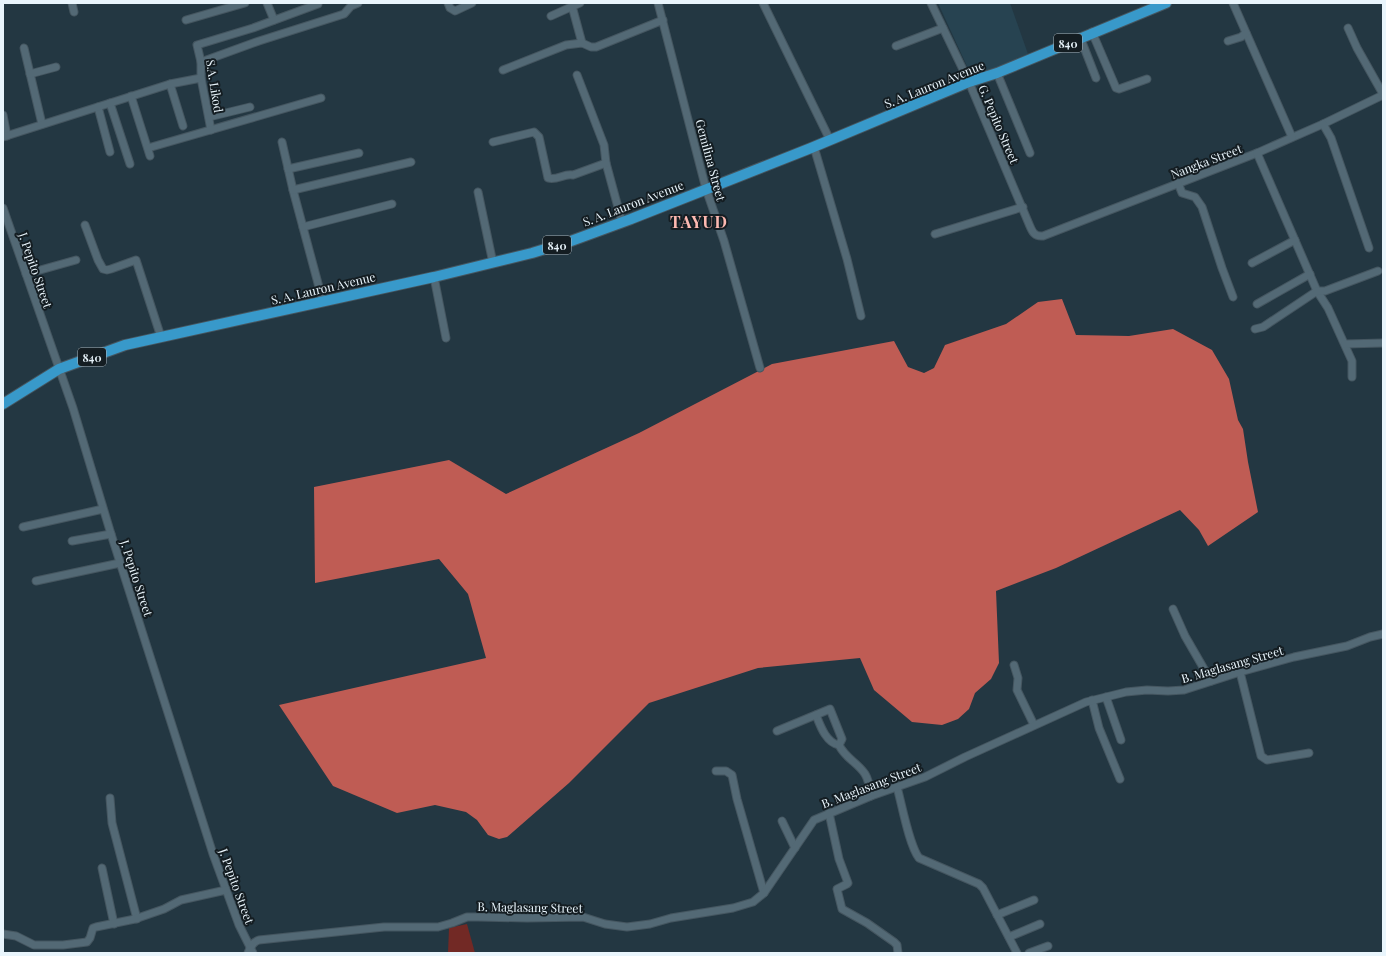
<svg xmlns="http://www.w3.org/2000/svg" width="1386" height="956" font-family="'Playfair Display',serif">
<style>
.built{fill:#274351}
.green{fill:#722925}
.water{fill:#bf5c54}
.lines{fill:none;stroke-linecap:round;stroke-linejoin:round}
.minor-casing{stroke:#455660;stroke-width:9}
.highway-casing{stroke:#455660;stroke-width:12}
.minor{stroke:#536975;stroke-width:7}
.highway{stroke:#3899ca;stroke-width:10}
.labels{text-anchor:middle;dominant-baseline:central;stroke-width:4;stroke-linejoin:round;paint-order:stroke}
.shield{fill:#141d22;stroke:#a9b4bb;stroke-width:1}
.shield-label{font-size:11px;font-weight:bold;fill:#e9f5fc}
.street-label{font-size:12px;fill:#e9f5fc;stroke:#141d22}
.district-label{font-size:16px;font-weight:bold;letter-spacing:1px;fill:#fdb9b1;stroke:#141d22}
</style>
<rect width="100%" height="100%" fill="#233742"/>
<path class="built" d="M938,3H1010L1028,54L972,77Z"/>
<path class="green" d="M467,924L475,953H448L449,928Z"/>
<path class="water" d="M1062,299L1076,335L1129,336L1173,329L1212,350L1229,379L1238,420L1243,429L1248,462L1258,512L1208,546L1199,530L1180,510L1056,568L996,591L999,663L991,679L975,693L969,709L958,719L942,725L912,722L874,690L860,658L758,668L649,703L569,783L507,837L499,839L488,835L477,820L466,812L435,805L397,813L333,786L279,705L486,658L468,594L439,559L315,583L314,487L449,460L506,494L639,433L772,364L894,341L908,367L924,373L934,368L945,345L1006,324L1038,302Z"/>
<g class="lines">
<g class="minor-casing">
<g id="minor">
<path d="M72,3L74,12"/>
<path d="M267,3L274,20"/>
<path d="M448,3L450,8L455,11L472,3"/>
<path d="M658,3L706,189L724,241L760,368"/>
<path d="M763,3L830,140"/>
<path d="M931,3L969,82L1029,224C1032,231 1034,237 1043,236L1257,153L1323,124L1383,95"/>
<path d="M1233,3L1292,137"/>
<path d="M572,6L582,43"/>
<path d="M551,16L580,3"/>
<path d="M186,20L245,3"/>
<path d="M1348,28L1357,48L1383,94"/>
<path d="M1092,32L1116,88L1119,89L1147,79"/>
<path d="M1080,37L1096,78"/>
<path d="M1228,41L1241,37L1246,33"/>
<path d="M896,46L943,28"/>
<path d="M24,48L42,124"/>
<path d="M201,62L259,41L344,14L351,6L358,3"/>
<path d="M503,70L566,45L582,43L591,47H596L663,20"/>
<path d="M997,73L1030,153"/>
<path d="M30,74L56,67"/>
<path d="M577,75L604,145L606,163L622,222"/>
<path d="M170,84L183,126"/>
<path d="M131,96L150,156"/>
<path d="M110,103L130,164"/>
<path d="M98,107L110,152"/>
<path d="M3,115L7,136"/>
<path d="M209,117L250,107"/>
<path d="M1323,124L1331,138L1369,248"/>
<path d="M211,130L201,78V62L197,45L253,28L318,4"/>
<path d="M3,137L170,84L201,78"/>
<path d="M282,142L293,190L323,302"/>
<path d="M493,142L534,132L539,137L548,178C557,181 564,173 573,175L606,163"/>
<path d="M814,147L847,259L861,316"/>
<path d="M148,148L321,98"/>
<path d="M1257,153L1317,291L1328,308L1352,361V377"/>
<path d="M288,169L359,153"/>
<path d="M1178,183L1182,193L1195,197L1202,207L1222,268L1233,297"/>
<path d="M293,190L411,162"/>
<path d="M478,192L493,263"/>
<path d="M3,208L73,408L111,534L213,854L239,925L253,953"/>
<path d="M85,225L98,260L103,269L107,270L111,269L136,260L161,337"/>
<path d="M303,227L392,204"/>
<path d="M935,234L1023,207"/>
<path d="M1252,263L1295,240"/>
<path d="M26,274L76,260"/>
<path d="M434,277L446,338"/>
<path d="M1257,304L1310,274"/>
<path d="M1255,329L1263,327L1317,291H1325L1378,271"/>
<path d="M1345,344L1383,343"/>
<path d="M23,527L103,509"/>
<path d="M72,541L111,534"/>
<path d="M36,581L120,563"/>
<path d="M1173,609L1185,636L1211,681"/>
<path d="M1014,665L1018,678L1017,690L1034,725"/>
<path d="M1240,672L1261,756L1267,760L1309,753"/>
<path d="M1106,697L1121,740"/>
<path d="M1092,700L1099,728L1120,779"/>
<path d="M816,715C820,725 826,743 839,745"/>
<path d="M777,731L830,709L842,739L839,745C845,758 858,763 865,774C869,780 870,789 871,796"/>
<path d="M716,771H726L732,775L737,799L764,893"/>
<path d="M897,787C902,805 909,845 919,858L979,884L983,888L1017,953"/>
<path d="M110,798L112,823L137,919"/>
<path d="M829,813L839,859L848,883L847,884L837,889L842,909L867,923L894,942L897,945L898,953"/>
<path d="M782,821L795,848"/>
<path d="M102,868L114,924"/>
<path d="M997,915L1034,900"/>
<path d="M3,934L16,936L34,945H63L87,942L90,938L93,928L96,927L135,919L164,909L181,900L226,890"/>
<path d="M1009,937L1040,924"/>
<path d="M248,953C250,947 253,942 259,940L384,927H438L452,923L467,917H478L527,918L583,917L605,924L627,927L650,924L671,918L733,908L753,902L764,893L814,820L871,796L925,777L965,757L1086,702L1126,692L1147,690L1168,691L1184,690L1240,672L1294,657L1347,646L1370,637L1383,634"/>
<path d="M1029,953L1048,946"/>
</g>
</g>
<g class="highway-casing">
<path id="highway" d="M3,404L59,369L125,345L434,277L532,253L571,241L631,219L811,148L969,82L997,73L1166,3"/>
</g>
<use href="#minor" class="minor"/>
<use href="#highway" class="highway"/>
</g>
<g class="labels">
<g class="shield">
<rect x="1054" y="34" width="28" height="18" rx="3"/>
<rect x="543" y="236" width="28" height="18" rx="3"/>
<rect x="78" y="348" width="28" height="18" rx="3"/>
</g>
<g class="shield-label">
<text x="1068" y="43">840</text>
<text x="557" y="245">840</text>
<text x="92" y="357">840</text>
</g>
<g class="street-label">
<text transform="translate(934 84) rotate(-22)">S. A. Lauron Avenue</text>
<text transform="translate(215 86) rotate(81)">S.A. Likod</text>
<text transform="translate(999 124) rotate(67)">G. Pepito Street</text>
<text transform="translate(711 160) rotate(75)">Gemilina Street</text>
<text transform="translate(1206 161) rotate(-21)">Nangka Street</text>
<text transform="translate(633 203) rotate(-21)">S. A. Lauron Avenue</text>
<text transform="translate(36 270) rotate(71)">J. Pepito Street</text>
<text transform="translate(323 288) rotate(-13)">S. A. Lauron Avenue</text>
<text transform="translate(137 578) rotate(72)">J. Pepito Street</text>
<text transform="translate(1232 664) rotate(-16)">B. Maglasang Street</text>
<text transform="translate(871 785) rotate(-21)">B. Maglasang Street</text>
<text transform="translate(237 886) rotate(70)">J. Pepito Street</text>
<text transform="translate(530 907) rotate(1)">B. Maglasang Street</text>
</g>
<g class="district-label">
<text x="699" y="221">TAYUD</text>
</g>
</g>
<rect width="1386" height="956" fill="none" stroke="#e9f5fc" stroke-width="8"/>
</svg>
